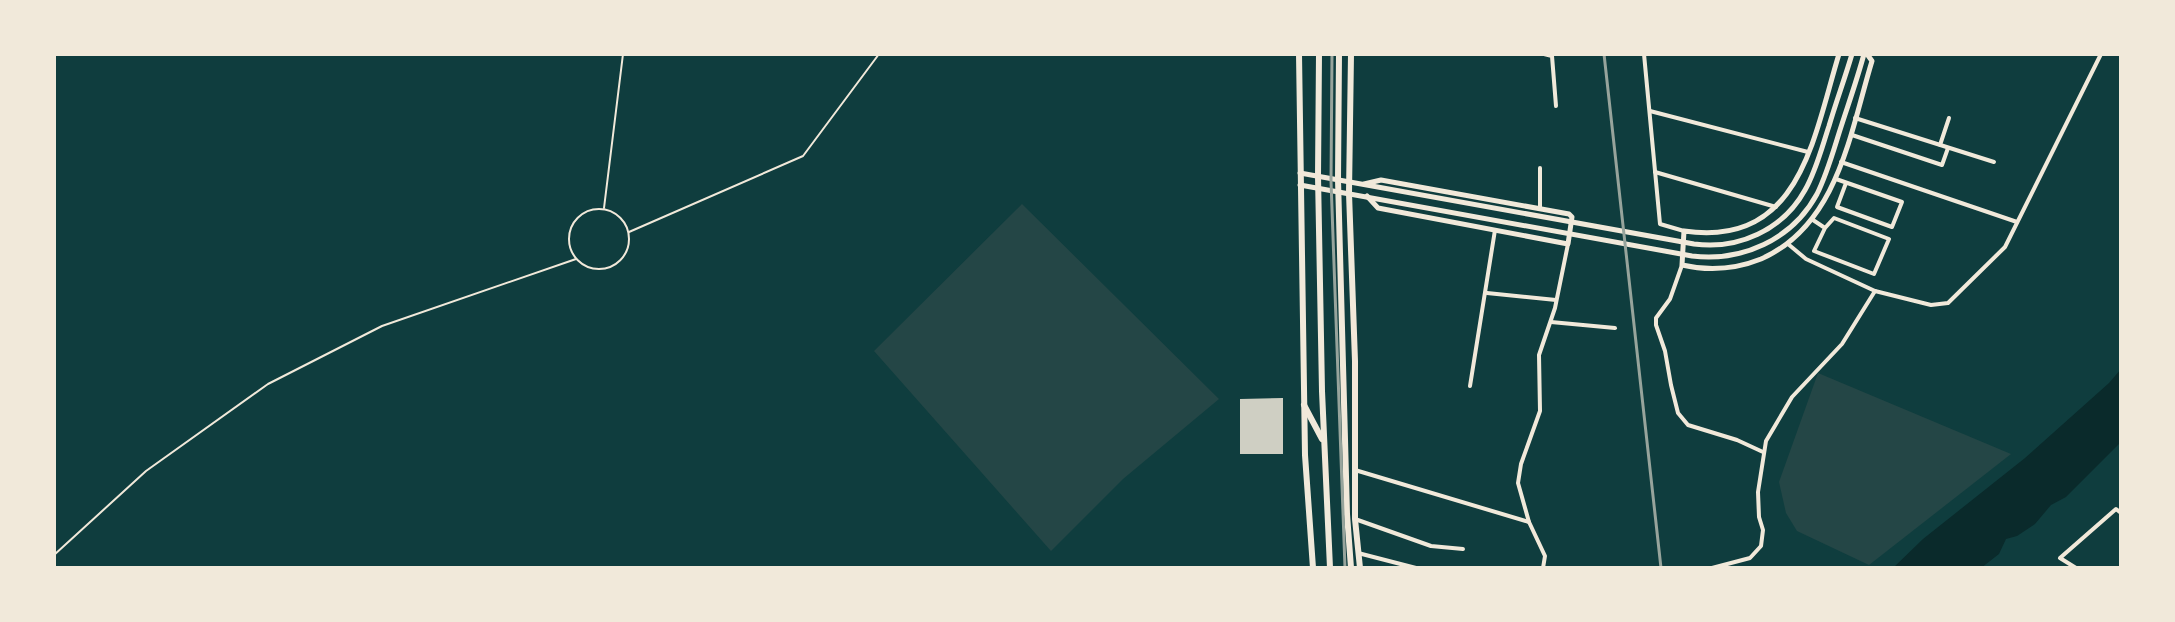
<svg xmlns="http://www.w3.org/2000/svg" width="2175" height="622" font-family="'IBM Plex Sans',sans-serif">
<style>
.green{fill:#244646}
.water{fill:#0a2a2b}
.building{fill:#cfcfc3}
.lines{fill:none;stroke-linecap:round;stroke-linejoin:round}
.service{stroke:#f1e9da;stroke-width:2}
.minor{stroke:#f1e9da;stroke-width:4}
.tertiary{stroke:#f1e9da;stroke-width:5}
.secondary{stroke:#f1e9da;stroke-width:5}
.primary{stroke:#f1e9da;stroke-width:6}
.trunk{stroke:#f1e9da;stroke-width:6}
.rail{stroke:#97a49c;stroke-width:3}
</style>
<rect width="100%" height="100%" fill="#0f3d3e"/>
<g class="green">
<path d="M1022,204L1219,399L1123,479L1051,551L874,351Z"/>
<path d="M1818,373L2011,454L1869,565L1797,531L1786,513L1779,482Z"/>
</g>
<path class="water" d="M2121,369V442L2066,497L2051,505L2035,524L2017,536L2006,539L1999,554L1981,568H1893L1923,539L2025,458L2109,383Z"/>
<path class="building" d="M1283,398V454H1240V399Z"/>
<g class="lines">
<g class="service">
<path d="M604,208L623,54"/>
<circle cx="599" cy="239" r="30"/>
<path d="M629,232L803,156L879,54"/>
<path d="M54,555L146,471L268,384L382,326L576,259"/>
</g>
<g class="minor">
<path d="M1544,54L1552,56L1556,106"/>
<path d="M1644,54L1660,224L1684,231"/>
<path d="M1650,111L1808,152"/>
<path d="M1855,118L1994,162"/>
<path d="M1852,135L1942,165L1948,148"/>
<path d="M1940,145L1949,118"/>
<path d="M1841,162L2017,222"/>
<path d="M1540,168V209"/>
<path d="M1655,172L1776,207"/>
<path d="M1836,179L1902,202L1892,227L1837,207L1846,183"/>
<path d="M1813,220L1825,228L1834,218L1889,239L1874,274L1814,251L1825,228"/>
<path d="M1788,244L1806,259L1875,291L1931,305L1948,303L2005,247L2101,54"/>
<path d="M1682,265L1670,299L1656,318V325L1665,351L1671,385L1678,413L1688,425L1737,440L1763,452"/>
<path d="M1487,293L1556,300"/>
<path d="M1551,322L1615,328"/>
<path d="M1470,386L1495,230"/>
<path d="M1355,470L1529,522"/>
<path d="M1355,519L1431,546L1463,549"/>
<path d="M1358,553L1416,568"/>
<path d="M1543,568L1545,556L1529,522L1518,483L1521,464L1540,411L1539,355L1555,308L1568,244"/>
<path d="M1712,568L1750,558L1761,546L1763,530L1759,517L1758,492L1766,441L1792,397L1842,344L1875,291"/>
<path d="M2076,568L2060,558L2116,509L2121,513"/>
</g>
<g class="tertiary">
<path d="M1839,54C1813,139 1800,248 1684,231L1682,265C1708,271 1736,269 1761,259C1838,225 1850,133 1872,61L1867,54"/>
<path d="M1364,184L1381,180L1569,214L1572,217L1568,244L1378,208L1367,196"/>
</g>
<g class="secondary">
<path d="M1300,173L1694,244C1738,250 1783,230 1805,190C1816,171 1822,147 1829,126C1836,102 1845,78 1852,54"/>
<path d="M1300,185L1692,256C1742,262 1792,240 1817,194C1827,174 1833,152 1840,130C1848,105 1857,80 1864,54"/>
</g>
<g class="primary">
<path d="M1299,54L1305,455L1313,568"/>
<path d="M1351,54L1349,193L1355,361V519L1360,568"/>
</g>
<g class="trunk">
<path d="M1319,54L1318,176L1322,391L1330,568"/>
<path d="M1339,54L1338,179L1347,514L1351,568"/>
<path d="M1304,405L1322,439"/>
</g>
<g class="rail">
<path d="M1332,54L1331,181L1345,568"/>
<path d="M1604,54L1661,568"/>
</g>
</g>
<rect width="2175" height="622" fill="none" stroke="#f1e9da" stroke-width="112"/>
</svg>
